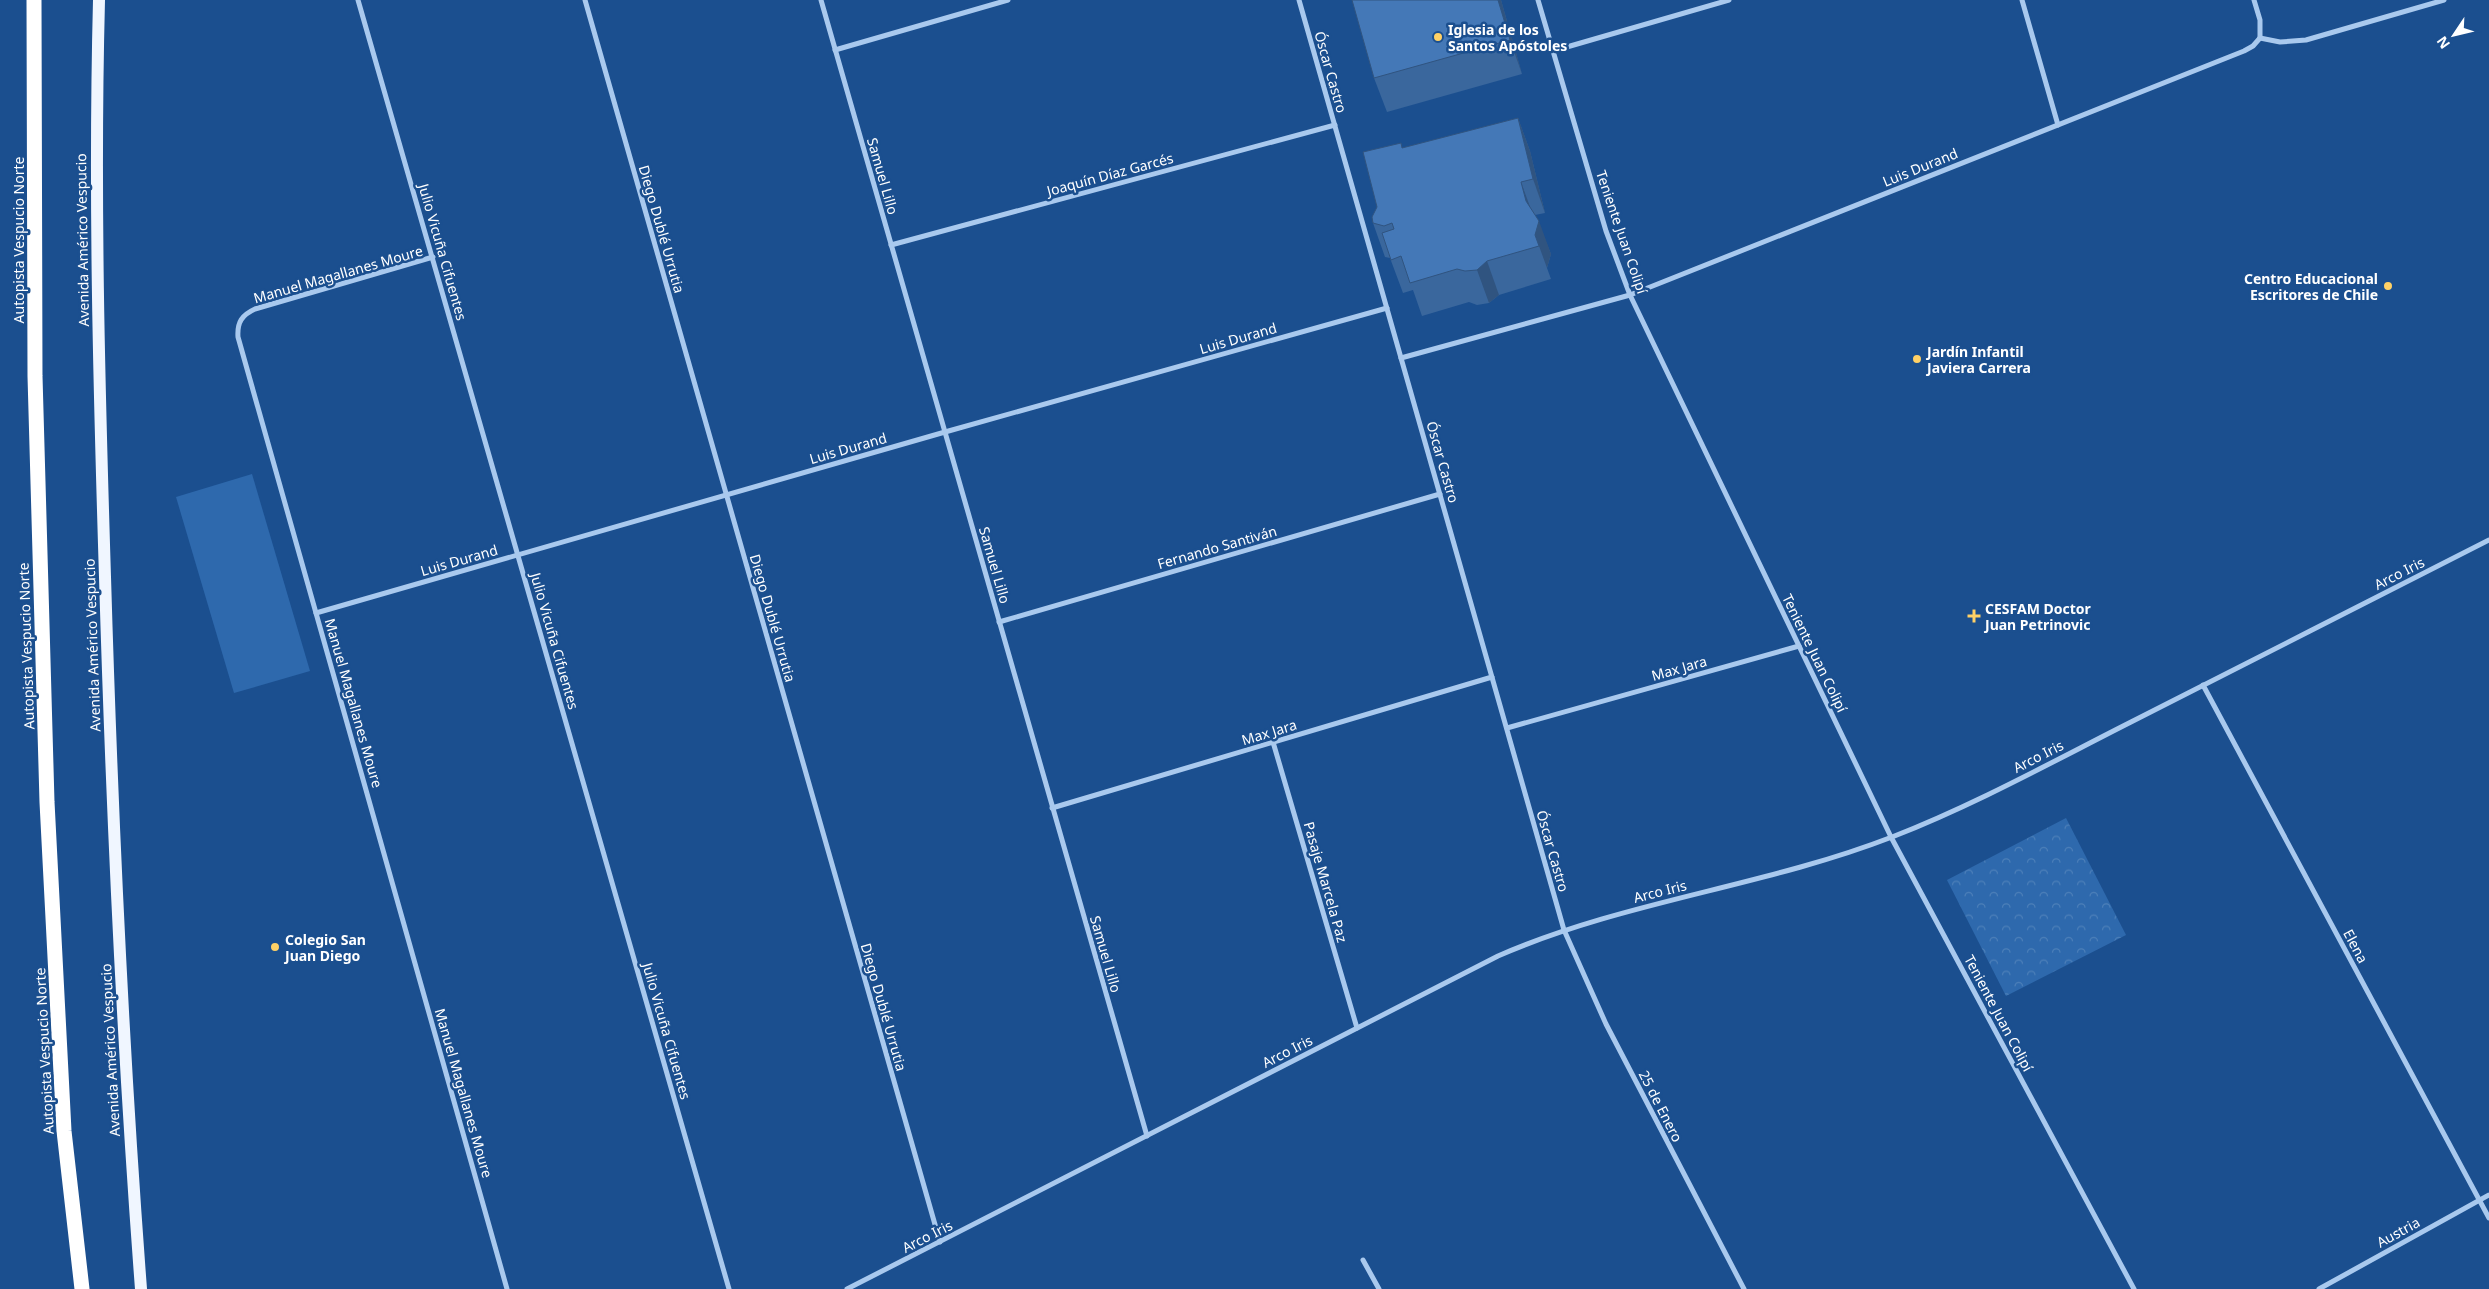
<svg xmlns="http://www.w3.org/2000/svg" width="2489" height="1289" font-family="'Noto Sans',sans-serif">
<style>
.grass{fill:#2e69ad}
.park{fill:url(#park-crowns)}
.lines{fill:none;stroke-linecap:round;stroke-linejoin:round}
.minor{stroke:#a9c9ee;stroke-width:5}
.primary{stroke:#f0f6ff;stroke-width:12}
.motorway{stroke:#fff;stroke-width:15}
.wall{fill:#3a679d}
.shaded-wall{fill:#305480}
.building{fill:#4478b7;stroke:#305480}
.poi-dot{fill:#ffd166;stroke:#1b4f8f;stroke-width:2}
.labels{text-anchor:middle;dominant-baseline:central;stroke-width:5;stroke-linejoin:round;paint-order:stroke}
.poi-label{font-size:14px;font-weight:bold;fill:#fff;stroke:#1b4f8f;text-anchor:start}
.street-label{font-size:14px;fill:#fff;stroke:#1b4f8f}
</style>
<defs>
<pattern id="park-crowns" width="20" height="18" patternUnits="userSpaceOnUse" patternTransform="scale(1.25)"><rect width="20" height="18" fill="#2e69ad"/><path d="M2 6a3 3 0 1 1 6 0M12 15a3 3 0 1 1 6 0" fill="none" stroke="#4d80b9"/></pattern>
</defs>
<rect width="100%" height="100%" fill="#1b4f8f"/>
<path class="grass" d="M252,474L310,671L234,693L176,497Z"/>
<path class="park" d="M2066,818L2126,935L2006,996L1947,880Z"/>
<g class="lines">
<g class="minor">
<path d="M358,0L729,1289"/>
<path d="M585,0L940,1242"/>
<path d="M821,0L1147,1136"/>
<path d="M1299,0L1564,930L1606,1024L1744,1289"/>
<path d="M1538,0L1606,231L1630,295L1891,837L2134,1289"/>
<path d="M2022,0L2058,125"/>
<path d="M2254,0L2260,20V38"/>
<path d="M2260,38L2280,42L2306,40L2444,0"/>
<path d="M835,50L1008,0"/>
<path d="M1553,51L1729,0"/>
<path d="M891,245L1335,125"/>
<path d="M433,257L255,309C242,315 237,322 238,337L507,1289"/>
<path d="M1401,358L1630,295L2244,51L2253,46L2260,38"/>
<path d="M316,613L945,432L1387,308"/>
<path d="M999,622L1440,494"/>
<path d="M2203,685L2489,1218"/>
<path d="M1507,728L1799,646"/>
<path d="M1273,742L1357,1028"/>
<path d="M1052,808L1492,677"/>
<path d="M1363,1260L1379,1289"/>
<path d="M847,1289L1498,956C1624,901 1763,887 1892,837C1974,805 2052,762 2131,722C2250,661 2370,601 2489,540"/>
<path d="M2319,1289L2489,1195"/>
</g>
<path class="primary" d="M99,0C94,192 99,384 105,577C112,815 123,1052 141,1289"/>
<path class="motorway" d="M34,0L35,376L47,802L64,1131L82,1289"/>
</g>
<g class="wall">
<path d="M1501,0L1522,74L1387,112L1374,78Z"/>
<path d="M1518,118L1530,151L1545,213L1535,215L1551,254L1547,268L1551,279L1499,295L1489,303L1477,305L1469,302L1422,316L1413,290L1403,293L1390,258L1385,257L1373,223L1377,207L1403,148Z"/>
</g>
<g class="shaded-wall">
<path d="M1498,0H1501L1522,74L1510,40Z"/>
<path d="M1518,118L1530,151L1545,213L1533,179Z"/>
<path d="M1521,182L1533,215L1539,221L1551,254L1547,268L1551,279L1535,235Z"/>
<path d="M1487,261L1499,295L1489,303L1477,270Z"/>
</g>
<g class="building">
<path d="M1352,0H1498L1510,40L1374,78Z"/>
<path d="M1518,118L1533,179L1521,182L1526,201L1539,221L1535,235L1539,246L1487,261L1477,270L1465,271L1457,269L1410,283L1401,256L1391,260L1382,233L1394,229L1392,223L1384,226L1373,223L1372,217L1377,207L1363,152L1401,143L1402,148Z"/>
</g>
<g class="poi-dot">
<circle cx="1438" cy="37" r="5"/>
<circle cx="2388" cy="286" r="5"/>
<circle cx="1917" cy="359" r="5"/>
<path d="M1971.5 608.5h5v5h5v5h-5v5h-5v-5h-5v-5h5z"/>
<circle cx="275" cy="947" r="5"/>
</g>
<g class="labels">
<g class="poi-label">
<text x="1448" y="29">Iglesia de los<tspan x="1448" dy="16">Santos Apóstoles</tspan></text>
<text x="2378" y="278" text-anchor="end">Centro Educacional<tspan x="2378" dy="16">Escritores de Chile</tspan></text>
<text x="1927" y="351">Jardín Infantil<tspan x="1927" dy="16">Javiera Carrera</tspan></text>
<text x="1985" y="608">CESFAM Doctor<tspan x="1985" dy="16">Juan Petrinovic</tspan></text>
<text x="285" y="939">Colegio San<tspan x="285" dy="16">Juan Diego</tspan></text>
</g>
<g class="street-label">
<text transform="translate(1331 72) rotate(74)">Óscar Castro</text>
<text transform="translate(1920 167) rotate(-22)">Luis Durand</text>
<text transform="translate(1110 174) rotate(-15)">Joaquín Díaz Garcés</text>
<text transform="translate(883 176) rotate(74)">Samuel Lillo</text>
<text transform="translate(662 229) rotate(74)">Diego Dublé Urrutia</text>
<text transform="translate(1622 232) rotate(71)">Teniente Juan Colipí</text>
<text transform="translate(18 240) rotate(-90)">Autopista Vespucio Norte</text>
<text transform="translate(82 240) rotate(-91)">Avenida Américo Vespucio</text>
<text transform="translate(443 252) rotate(74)">Julio Vicuña Cifuentes</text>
<text transform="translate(338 274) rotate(-16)">Manuel Magallanes Moure</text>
<text transform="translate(1238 338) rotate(-16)">Luis Durand</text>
<text transform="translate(848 448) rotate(-16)">Luis Durand</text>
<text transform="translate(1443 462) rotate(74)">Óscar Castro</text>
<text transform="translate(1217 547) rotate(-16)">Fernando Santiván</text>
<text transform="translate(459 560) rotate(-16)">Luis Durand</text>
<text transform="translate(995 565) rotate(74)">Samuel Lillo</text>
<text transform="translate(2399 573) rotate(-27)">Arco Iris</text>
<text transform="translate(773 618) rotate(74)">Diego Dublé Urrutia</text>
<text transform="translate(555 641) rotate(74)">Julio Vicuña Cifuentes</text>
<text transform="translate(92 645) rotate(-92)">Avenida Américo Vespucio</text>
<text transform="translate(26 646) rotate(-92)">Autopista Vespucio Norte</text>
<text transform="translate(1815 653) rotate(64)">Teniente Juan Colipí</text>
<text transform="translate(1679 668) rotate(-16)">Max Jara</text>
<text transform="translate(354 703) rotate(74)">Manuel Magallanes Moure</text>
<text transform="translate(1269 732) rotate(-17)">Max Jara</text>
<text transform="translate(2038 756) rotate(-27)">Arco Iris</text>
<text transform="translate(1553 851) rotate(74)">Óscar Castro</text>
<text transform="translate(1326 882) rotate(74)">Pasaje Marcela Paz</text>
<text transform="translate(1660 891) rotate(-14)">Arco Iris</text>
<text transform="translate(2356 946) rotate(62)">Elena</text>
<text transform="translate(1106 954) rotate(74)">Samuel Lillo</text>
<text transform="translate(884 1007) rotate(74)">Diego Dublé Urrutia</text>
<text transform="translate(1999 1013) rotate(62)">Teniente Juan Colipí</text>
<text transform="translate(667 1031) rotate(74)">Julio Vicuña Cifuentes</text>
<text transform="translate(110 1050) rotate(-93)">Avenida Américo Vespucio</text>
<text transform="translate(44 1051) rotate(-93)">Autopista Vespucio Norte</text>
<text transform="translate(1287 1051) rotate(-27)">Arco Iris</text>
<text transform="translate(464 1093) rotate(74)">Manuel Magallanes Moure</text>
<text transform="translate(1661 1106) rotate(63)">25 de Enero</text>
<text transform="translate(2398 1232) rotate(-29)">Austria</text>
<text transform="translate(927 1236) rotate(-27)">Arco Iris</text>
</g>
</g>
<g transform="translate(2454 35) rotate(235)" stroke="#1b4f8f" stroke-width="4" paint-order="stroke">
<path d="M0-4L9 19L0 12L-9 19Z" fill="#ffffff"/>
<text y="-8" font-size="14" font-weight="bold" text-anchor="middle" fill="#ffffff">N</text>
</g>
</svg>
